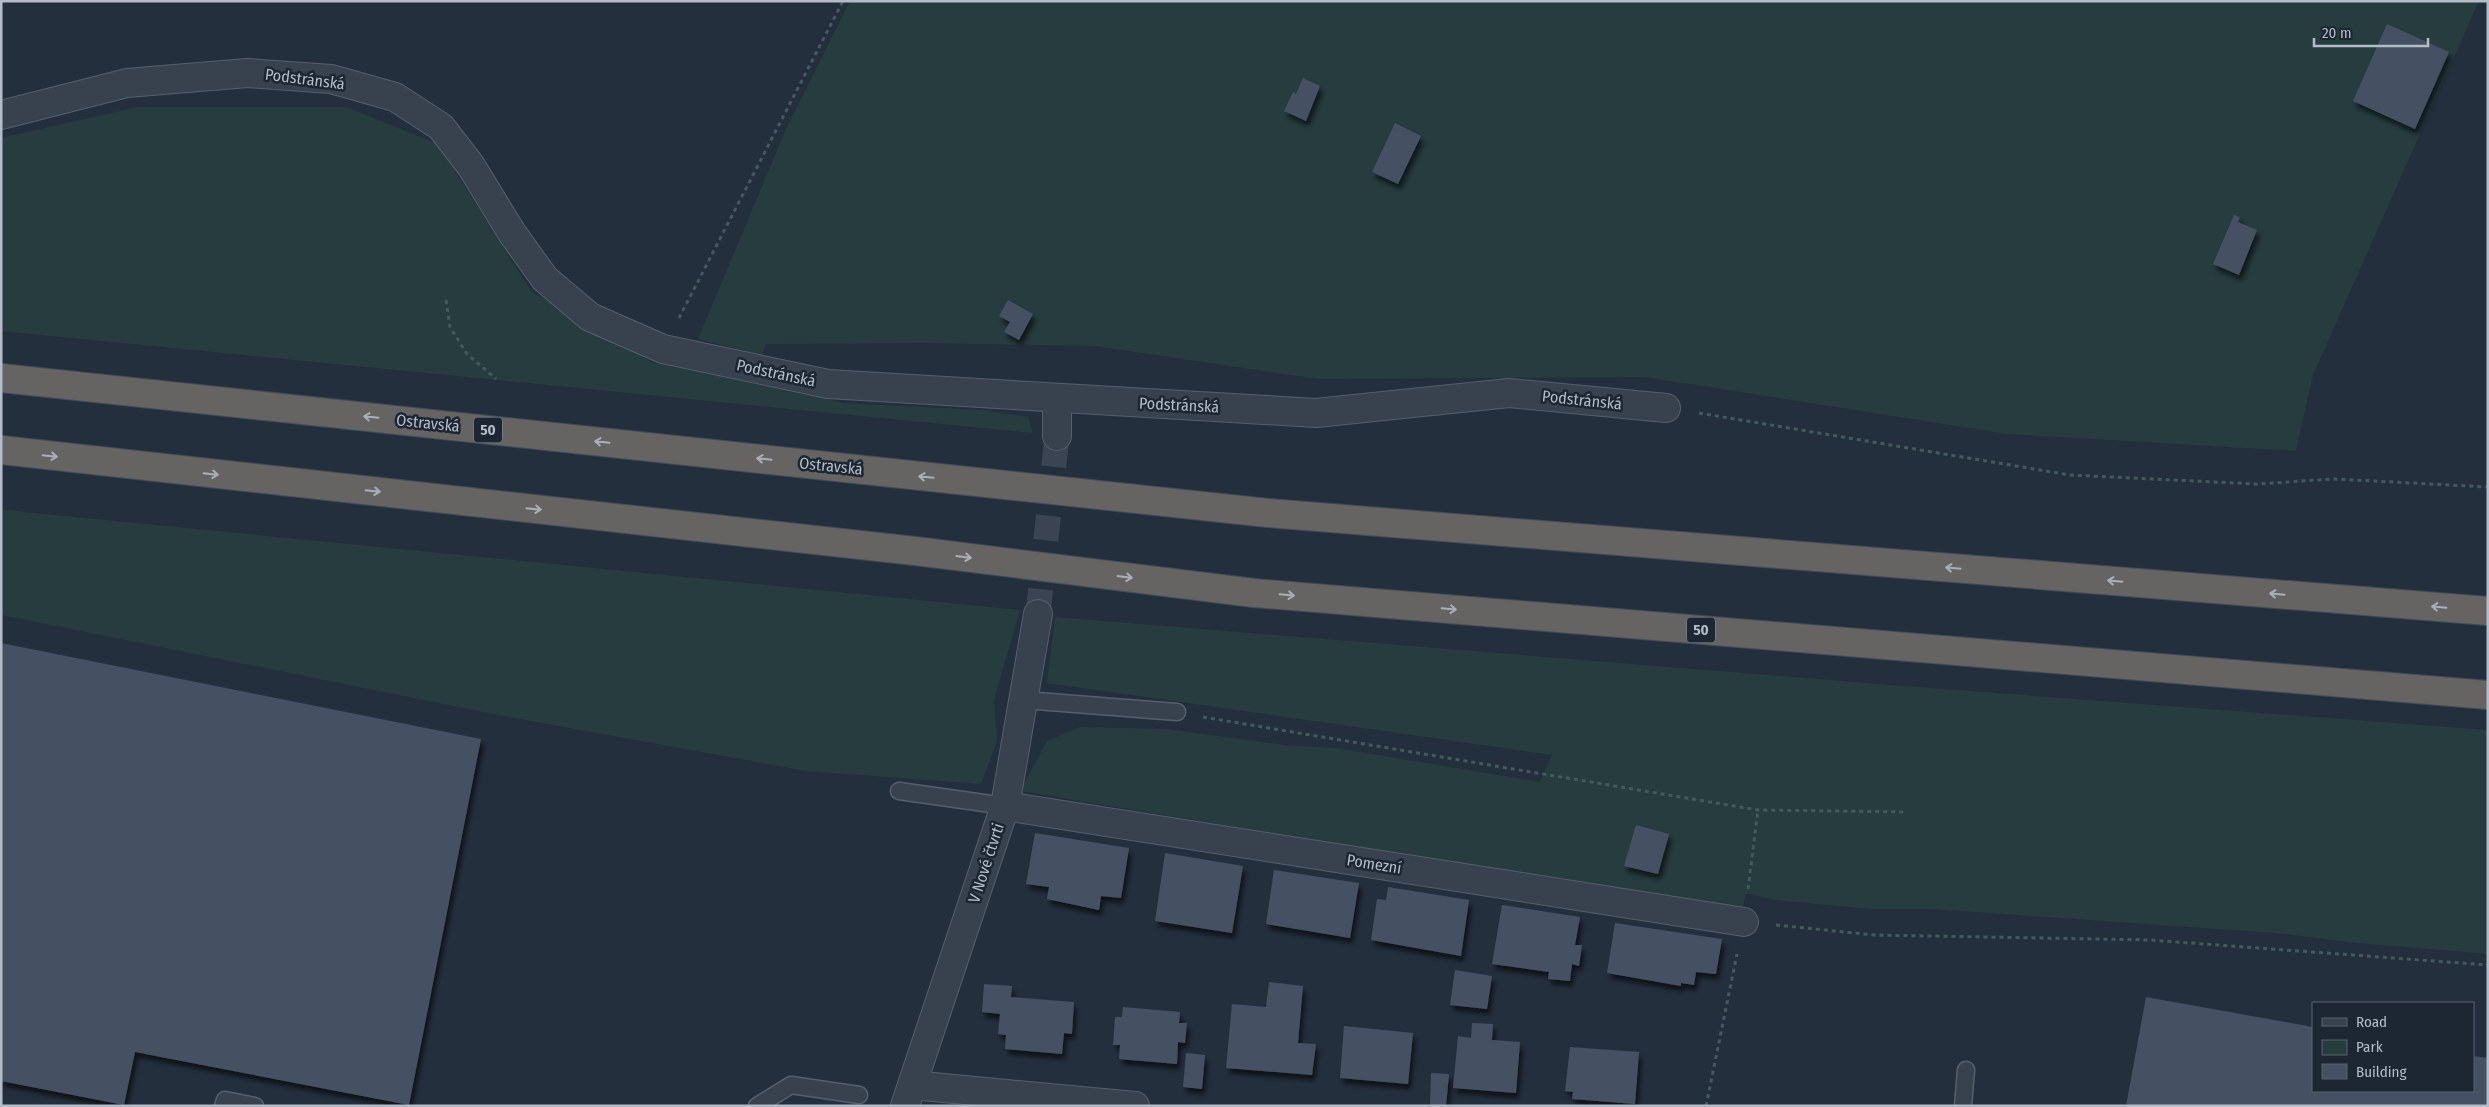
<svg xmlns="http://www.w3.org/2000/svg" width="2489" height="1107" font-family="'Fira Sans Condensed',sans-serif">
<style>
.green{fill:#263c3f}
.building{fill:#455162;filter:url(#shadow)}
.lines{fill:none;stroke-linecap:round;stroke-linejoin:round}
.pedestrian-tunnel{stroke:#3a4453;stroke-width:25;stroke-dasharray:25 12;stroke-linecap:butt}
.service-casing{stroke:#565f6c;stroke-width:19}
.minor-casing{stroke:#565f6c;stroke-width:30}
.trunk-casing{stroke:#434c59;stroke-width:30}
.path{stroke:#44595c;stroke-width:3;stroke-dasharray:4 4;stroke-linecap:butt}
.service{stroke:#38414e;stroke-width:16}
.minor{stroke:#38414e;stroke-width:28}
.trunk{stroke:#656462;stroke-width:28}
.oneway{stroke:#a8afba}
.labels{text-anchor:middle;dominant-baseline:central;stroke-width:5;stroke-linejoin:round;paint-order:stroke}
.shield{fill:#1d2633;stroke:#878f9c;stroke-width:1}
.shield-label{font-size:15px;font-weight:bold;fill:#b4bcc9}
.street-label{font-size:16px;fill:#b4bcc9;stroke:#1d2633}
</style>
<defs>
<filter id="shadow"><feDropShadow dx="3" dy="5.5" stdDeviation="2.5" flood-color="#0009"/></filter>
</defs>
<rect width="100%" height="100%" fill="#242f3e"/>
<g class="green">
<path d="M850,1H2479L2313,375L2296,451L2008,434L1645,377L1318,379L1095,346L924,343L766,344L762,355L698,339L786,129Z"/>
<path d="M137,107H346L438,144L531,291L651,362L844,403L982,410L1028,417L1033,433L1,331V138Z"/>
<path d="M1,509L24,512L1020,610L994,700L997,741L981,784L806,771L509,717L1,615Z"/>
<path d="M1055,617L1891,685L2488,730V954L2357,943L2275,933L1932,909H1871L1775,900L1746,893L1742,911L1020,791L1047,741L1080,727L1166,729L1284,745L1335,748L1540,782L1552,755L1047,683Z"/>
</g>
<g class="building">
<path d="M2387,24L2449,52L2415,129L2353,101Z"/>
<path d="M1303,78L1320,86L1306,121L1284,111L1293,92L1296,94Z"/>
<path d="M1395,123L1421,136L1398,184L1372,172Z"/>
<path d="M2234,215L2240,217L2238,222L2257,230L2239,275L2213,264Z"/>
<path d="M1008,300L1033,314L1019,340L1004,332L1010,322L999,316Z"/>
<path d="M1,643L481,739L409,1105L135,1052L124,1105L1,1081Z"/>
<path d="M1636,825L1669,834L1658,874L1624,866Z"/>
<path d="M1035,833L1129,848L1121,898L1101,896L1099,910L1047,899L1049,887L1026,884Z"/>
<path d="M1165,853L1243,866L1232,933L1155,921Z"/>
<path d="M1274,870L1359,883L1350,938L1266,924Z"/>
<path d="M1388,887L1469,900L1461,956L1371,940L1377,899L1386,900Z"/>
<path d="M1502,905L1580,917L1575,945H1582L1579,966L1572,964L1570,981L1548,979L1549,972L1492,964Z"/>
<path d="M1615,923L1722,939L1716,974L1696,972L1694,985L1681,983V986L1607,973Z"/>
<path d="M1455,970L1492,976L1487,1009L1450,1005Z"/>
<path d="M1269,982L1303,986L1298,1043L1316,1044L1312,1075L1226,1068L1232,1004L1266,1007Z"/>
<path d="M984,984L1012,986L1011,997L1074,1002L1072,1034L1064,1033L1062,1054L1005,1049L1006,1035L998,1034L1000,1014L982,1012Z"/>
<path d="M2146,997L2313,1027V1091H2473V1056L2488,1058V1106H2126Z"/>
<path d="M1123,1007L1180,1012L1179,1023H1187L1185,1043L1178,1042L1177,1064L1119,1059L1120,1045H1113L1115,1017H1122Z"/>
<path d="M1472,1023L1493,1024L1492,1040L1520,1042L1516,1093L1453,1088L1458,1036L1471,1038Z"/>
<path d="M1344,1026L1413,1033L1408,1084L1340,1078Z"/>
<path d="M1570,1047L1639,1052L1635,1104L1572,1099L1573,1092L1565,1091Z"/>
<path d="M1186,1053L1205,1055L1202,1089L1183,1087Z"/>
<path d="M1431,1073L1449,1074L1446,1106H1430Z"/>
</g>
<g class="lines">
<path class="pedestrian-tunnel" d="M1038,614L1057,436"/>
<g class="service-casing">
<g id="service">
<path d="M1024,700L1177,712"/>
<path d="M899,791L1005,806"/>
<path d="M223,1106L225,1100L255,1106"/>
<path d="M757,1106L791,1085L859,1095"/>
<path d="M1963,1106L1966,1070"/>
</g>
</g>
<g class="minor-casing">
<g id="minor">
<path d="M1,115L127,83L247,73L331,79L395,97L441,127L471,166L512,233L545,279L590,317L663,349L828,384L1316,413L1509,393L1666,408"/>
<path d="M1057,436V398"/>
<path d="M1005,806L1744,922"/>
<path d="M912,1085L1135,1106"/>
<path d="M905,1106L1005,806L1038,614"/>
</g>
</g>
<g class="trunk-casing">
<g id="trunk">
<path d="M1,378L1268,513L2488,611"/>
<path d="M1,450L915,551L1254,593L2488,695"/>
</g>
</g>
<g class="path">
<path d="M446,300L450,327L467,354L496,379"/>
<path d="M679,318L843,1"/>
<path d="M1699,413L2070,475L2256,484L2335,479L2488,487"/>
<path d="M1203,717L1758,810L1906,812"/>
<path d="M1748,889L1758,810"/>
<path d="M1776,925L1874,935L2150,940L2488,965"/>
<path d="M1706,1106L1737,954"/>
</g>
<use href="#service" class="service"/>
<use href="#minor" class="minor"/>
<use href="#trunk" class="trunk"/>
</g>
<defs><path id="oneway-shaft" d="M-6 0H5M1.5-3L5.5 0L1.5 3" fill="none" stroke-width="1.6" stroke-linecap="round" stroke-linejoin="round" transform="scale(1.25)"/></defs>
<g class="oneway">
<use href="#oneway-shaft" transform="translate(371 417) rotate(-174)"/>
<use href="#oneway-shaft" transform="translate(602 442) rotate(-174)"/>
<use href="#oneway-shaft" transform="translate(50 456) rotate(6)"/>
<use href="#oneway-shaft" transform="translate(764 459) rotate(-174)"/>
<use href="#oneway-shaft" transform="translate(211 474) rotate(6)"/>
<use href="#oneway-shaft" transform="translate(926 477) rotate(-174)"/>
<use href="#oneway-shaft" transform="translate(373 491) rotate(6)"/>
<use href="#oneway-shaft" transform="translate(534 509) rotate(6)"/>
<use href="#oneway-shaft" transform="translate(964 557) rotate(7)"/>
<use href="#oneway-shaft" transform="translate(1953 568) rotate(-175)"/>
<use href="#oneway-shaft" transform="translate(1125 577) rotate(7)"/>
<use href="#oneway-shaft" transform="translate(2115 581) rotate(-175)"/>
<use href="#oneway-shaft" transform="translate(2277 594) rotate(-175)"/>
<use href="#oneway-shaft" transform="translate(1287 595) rotate(5)"/>
<use href="#oneway-shaft" transform="translate(2439 607) rotate(-175)"/>
<use href="#oneway-shaft" transform="translate(1449 609) rotate(5)"/>
</g>
<g class="labels">
<g class="shield">
<rect x="474" y="417.5" width="28" height="25" rx="4"/>
<rect x="1687" y="617.5" width="28" height="25" rx="4"/>
</g>
<g class="shield-label">
<text x="488" y="430">50</text>
<text x="1701" y="630">50</text>
</g>
<g class="street-label">
<text transform="translate(305 79) rotate(7)">Podstránská</text>
<text transform="translate(776 373) rotate(12)">Podstránská</text>
<text transform="translate(1582 400) rotate(6)">Podstránská</text>
<text transform="translate(1179 405) rotate(3)">Podstránská</text>
<text transform="translate(428 423) rotate(6)">Ostravská</text>
<text transform="translate(831 466) rotate(6)">Ostravská</text>
<text transform="translate(986 863) rotate(-72)">V Nové čtvrti</text>
<text transform="translate(1374 864) rotate(9)">Pomezní</text>
</g>
</g>
<rect width="2489" height="1107" fill="none" stroke="#b4bcc9" stroke-width="5"/>
<rect x="2312" y="1002" width="162" height="90" fill="#1d2633" stroke="#59626f"/>
<rect x="2322" y="1018" width="25" height="8" fill="#38414e" stroke="#59626f"/>
<text x="2356" y="1027" font-size="15" fill="#b4bcc9">Road</text>
<rect x="2322" y="1040" width="25" height="15" fill="#263c3f" stroke="#59626f"/>
<text x="2356" y="1052" font-size="15" fill="#b4bcc9">Park</text>
<rect x="2322" y="1064" width="25" height="15" fill="#455162" stroke="#59626f"/>
<text x="2356" y="1077" font-size="15" fill="#b4bcc9">Building</text>
<path d="M2314 38v8h114v-8" fill="none" stroke="#b4bcc9" stroke-width="2.5"/>
<text x="2322" y="38" font-size="15" fill="#b4bcc9" stroke="#1d2633" stroke-width="4" paint-order="stroke">20 m</text>
</svg>
